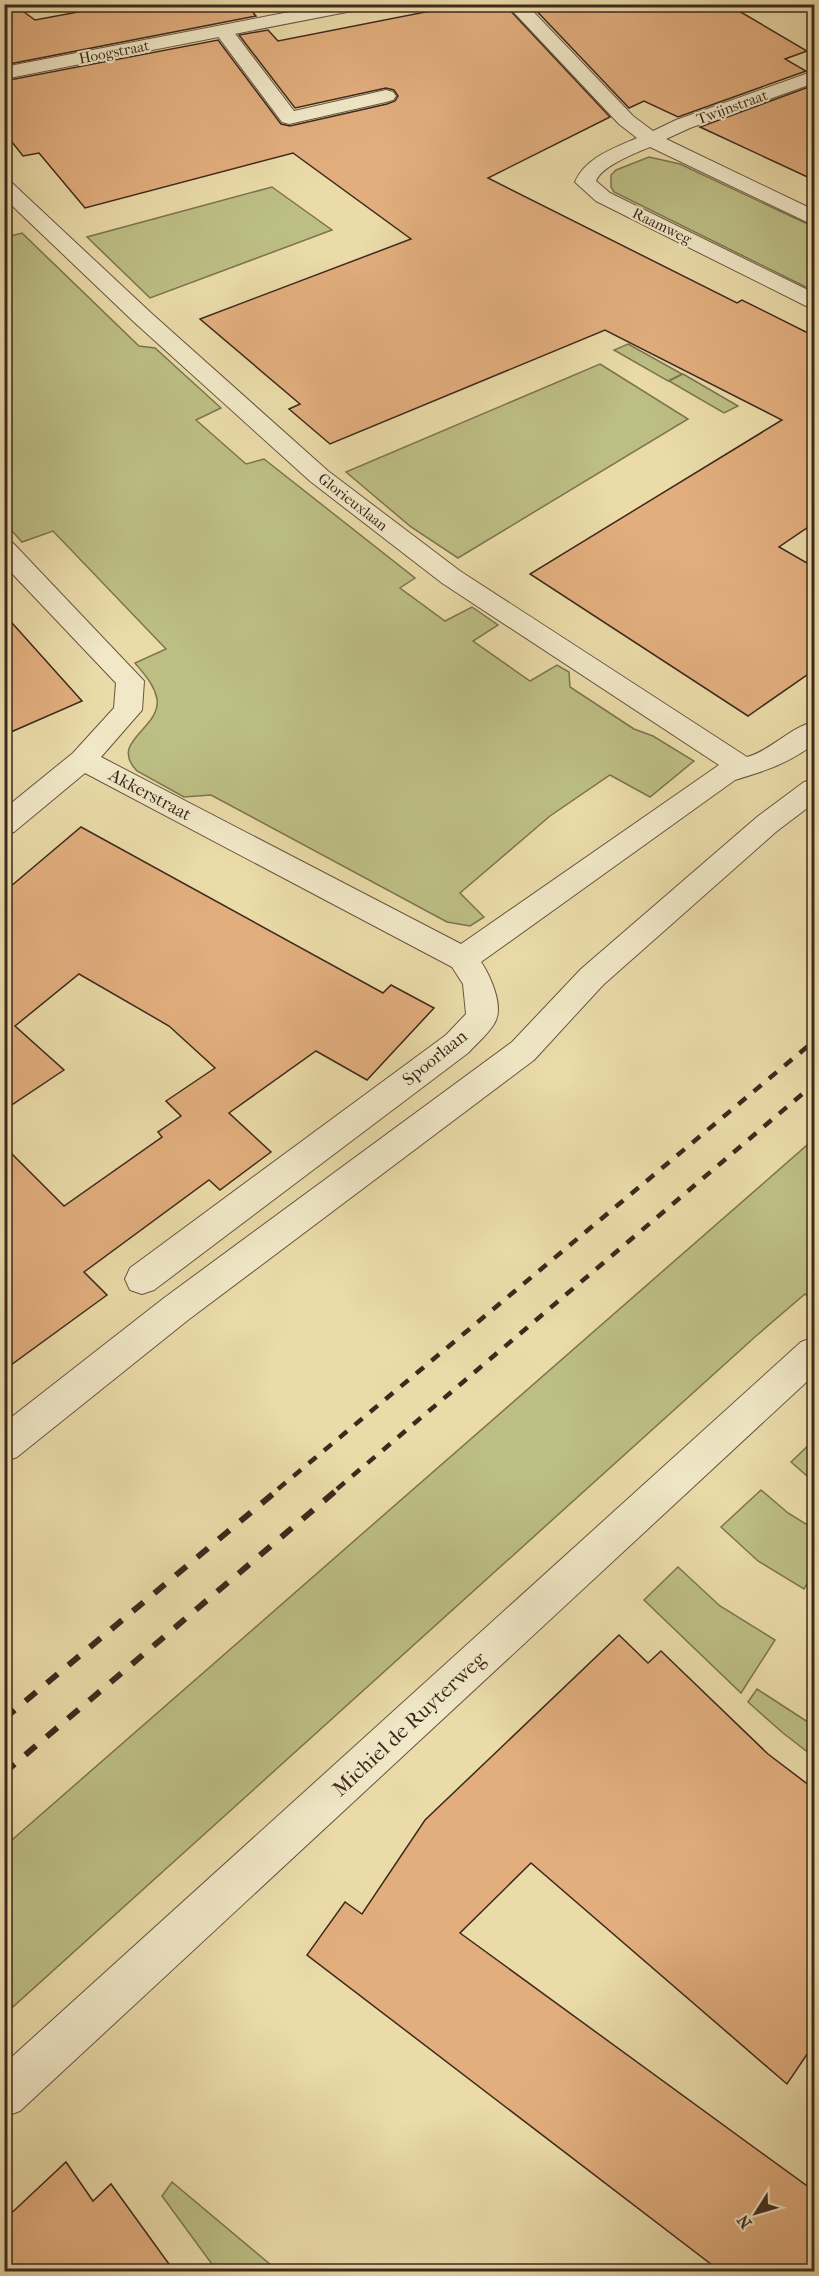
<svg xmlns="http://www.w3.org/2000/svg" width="819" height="2276" font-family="'IM FELL French Canon',serif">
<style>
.green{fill:#bcbe84;stroke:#7d7450;stroke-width:1.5}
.building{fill:#e2ae7e;stroke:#3e291d;stroke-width:1.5}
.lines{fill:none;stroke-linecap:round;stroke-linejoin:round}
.service-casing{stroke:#695640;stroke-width:2}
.minor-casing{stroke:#695640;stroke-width:2}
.service{fill:#f1e8c7;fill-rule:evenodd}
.minor{fill:#f1e8c7;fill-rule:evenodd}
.rail-far1{stroke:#3e291d;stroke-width:4.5;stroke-dasharray:10 10;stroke-linecap:butt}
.rail{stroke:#3e291d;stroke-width:6;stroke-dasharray:14 14;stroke-linecap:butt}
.labels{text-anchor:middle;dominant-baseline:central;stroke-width:4.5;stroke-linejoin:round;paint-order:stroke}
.far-street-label{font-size:15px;fill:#3e291d;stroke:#f1e8c7}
.street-label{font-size:18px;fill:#3e291d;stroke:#f1e8c7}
.near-street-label{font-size:21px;fill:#3e291d;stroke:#f1e8c7}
</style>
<rect width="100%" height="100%" fill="#eadba9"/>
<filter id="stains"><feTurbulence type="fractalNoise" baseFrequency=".00333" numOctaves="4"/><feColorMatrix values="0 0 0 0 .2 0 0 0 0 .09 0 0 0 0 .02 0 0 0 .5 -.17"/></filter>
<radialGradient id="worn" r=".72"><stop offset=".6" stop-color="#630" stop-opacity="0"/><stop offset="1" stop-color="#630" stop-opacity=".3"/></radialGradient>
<g class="green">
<path d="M649,157L680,164L814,227V291L614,192L611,187V175L616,170Z"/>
<path d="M272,187L332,230L150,298L87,237Z"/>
<path d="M22,233L139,346L155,348L221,408L196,420L246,464L264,459L415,578L400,588L445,621L472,607L498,625L473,641L530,681L557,665L569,672L570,687L634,729L653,736L694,761L650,797L610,775L550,816L460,893L484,917L470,926L447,922L211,795L184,797L137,771C108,741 161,729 157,699C154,684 144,674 135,663L166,649L53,531L22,542L5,523V235L7,237Z"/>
<path d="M628,344L682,374L668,381L614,350Z"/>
<path d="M600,364L688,419L458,558L411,527L346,472Z"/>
<path d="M683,374L738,406L724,413L669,381Z"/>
<path d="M814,1139V1302L805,1294L756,1336L5,2014V1846Z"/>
<path d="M814,1440V1482L791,1462Z"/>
<path d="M761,1490L788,1513L814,1529V1572L804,1589L758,1561L721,1527Z"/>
<path d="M678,1567L720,1606L775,1640L741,1693L644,1600Z"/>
<path d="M757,1689L814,1726V1757L783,1733L748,1702Z"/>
<path d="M172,2182L278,2271H217L162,2196Z"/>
</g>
<g class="building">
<path d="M4,4H13L35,20L121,4H246L256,16L4,65Z"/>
<path d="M466,4H504L610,117L488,178L737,303L742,300L814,336V523L779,547L814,567V670L748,716L530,574L782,420L605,330L330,444L289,409L300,404L200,319L411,239L293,153L85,208L39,153L23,156L4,132V81L218,40L281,124L290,126L387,104L395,101L398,96L394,90L386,88L295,108L239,35L268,30L278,41Z"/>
<path d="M530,4H727L807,51L785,59L806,71L678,117L644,101L629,108Z"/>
<path d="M814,85V180L700,127Z"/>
<path d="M4,614L82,701L4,735Z"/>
<path d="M81,827L383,993L391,985L434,1008L367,1080L316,1051L229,1113L271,1152L220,1190L209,1180L84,1272L107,1295L4,1370V1146L64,1206L162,1137L158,1132L181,1116L166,1101L215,1068L169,1026L79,974L15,1026L64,1070L4,1110V892Z"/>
<path d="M619,1635L648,1663L661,1651L768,1754L814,1789V2044L787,2084L531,1863L460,1933L814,2191V2271H720L307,1955L345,1902L362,1914L425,1820Z"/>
<path d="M66,2162L93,2201L111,2184L174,2271H4V2220Z"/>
</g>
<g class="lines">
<g class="service-casing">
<g id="service">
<path d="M223,25L230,27L294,111L386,90L393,92L396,96L393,100L386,102L289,124L282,122L214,31L216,27Z"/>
<path d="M814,779V803L777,831L603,985L534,1060L188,1320L17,1457L4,1462V1423L164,1298L512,1042L581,969L757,817L804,782Z"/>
</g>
</g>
<g class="minor-casing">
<g id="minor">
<path d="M331,4H371L362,9L4,79V67Z"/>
<path d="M506,4H526L633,116L653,131L676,120L814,71V83L690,128L666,139L814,210V224L807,222L650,147C636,153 601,166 596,181L610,193L814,293V308L806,306L596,201L575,182C585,158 614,148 637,138L619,124Z"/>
<path d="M4,180L11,182L150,312L328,471L460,571L747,757C772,750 790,727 814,722V744C789,763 765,771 735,780L481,962C490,975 503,1004 496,1020C491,1032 477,1043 468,1053L154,1290L142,1294L130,1290L125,1279L130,1268L446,1035L466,1014L463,984L452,967L85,773L14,832L4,835V809L73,753L114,708L116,683L4,565V541L13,543L144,681L142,710L101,757L461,944L719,765L442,583L310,481L134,322L4,198Z"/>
<path d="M814,1337V1375L20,2111L4,2117V2064L801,1342Z"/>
</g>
</g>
<use href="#service" class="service"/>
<use href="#minor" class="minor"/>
<g class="rail-far1">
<path d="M278,1489L814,1041"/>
<path d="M337,1489L814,1084"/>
</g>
<g class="rail">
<path d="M4,1719L280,1488"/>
<path d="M4,1773L339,1488"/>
</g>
</g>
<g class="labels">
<g class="far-street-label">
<text transform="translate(114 52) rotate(-11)">Hoogstraat</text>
<text transform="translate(732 107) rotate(-20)">Twijnstraat</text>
<text transform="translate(662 226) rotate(26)">Raamweg</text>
<text transform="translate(353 502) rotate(38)">Glorieuxlaan</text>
</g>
<g class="street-label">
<text transform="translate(150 795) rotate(28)">Akkerstraat</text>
<text transform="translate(435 1058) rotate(-39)">Spoorlaan</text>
</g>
<g class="near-street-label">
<text transform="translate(409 1724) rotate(-43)">Michiel de Ruyterweg</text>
</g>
</g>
<rect width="819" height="2276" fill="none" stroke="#eadba9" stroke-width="24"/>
<rect x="6" y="6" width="807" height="2264" fill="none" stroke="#3e291d" stroke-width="3"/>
<rect x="12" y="12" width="795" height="2252" fill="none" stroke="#3e291d" stroke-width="1.5"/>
<g transform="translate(756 2213) rotate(233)" stroke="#f1e8c7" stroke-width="4.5" paint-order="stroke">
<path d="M0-4.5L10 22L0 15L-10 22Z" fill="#3e291d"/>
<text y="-9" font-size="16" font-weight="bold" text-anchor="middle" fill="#3e291d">N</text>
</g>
<rect width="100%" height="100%" filter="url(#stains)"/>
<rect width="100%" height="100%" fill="url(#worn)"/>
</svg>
